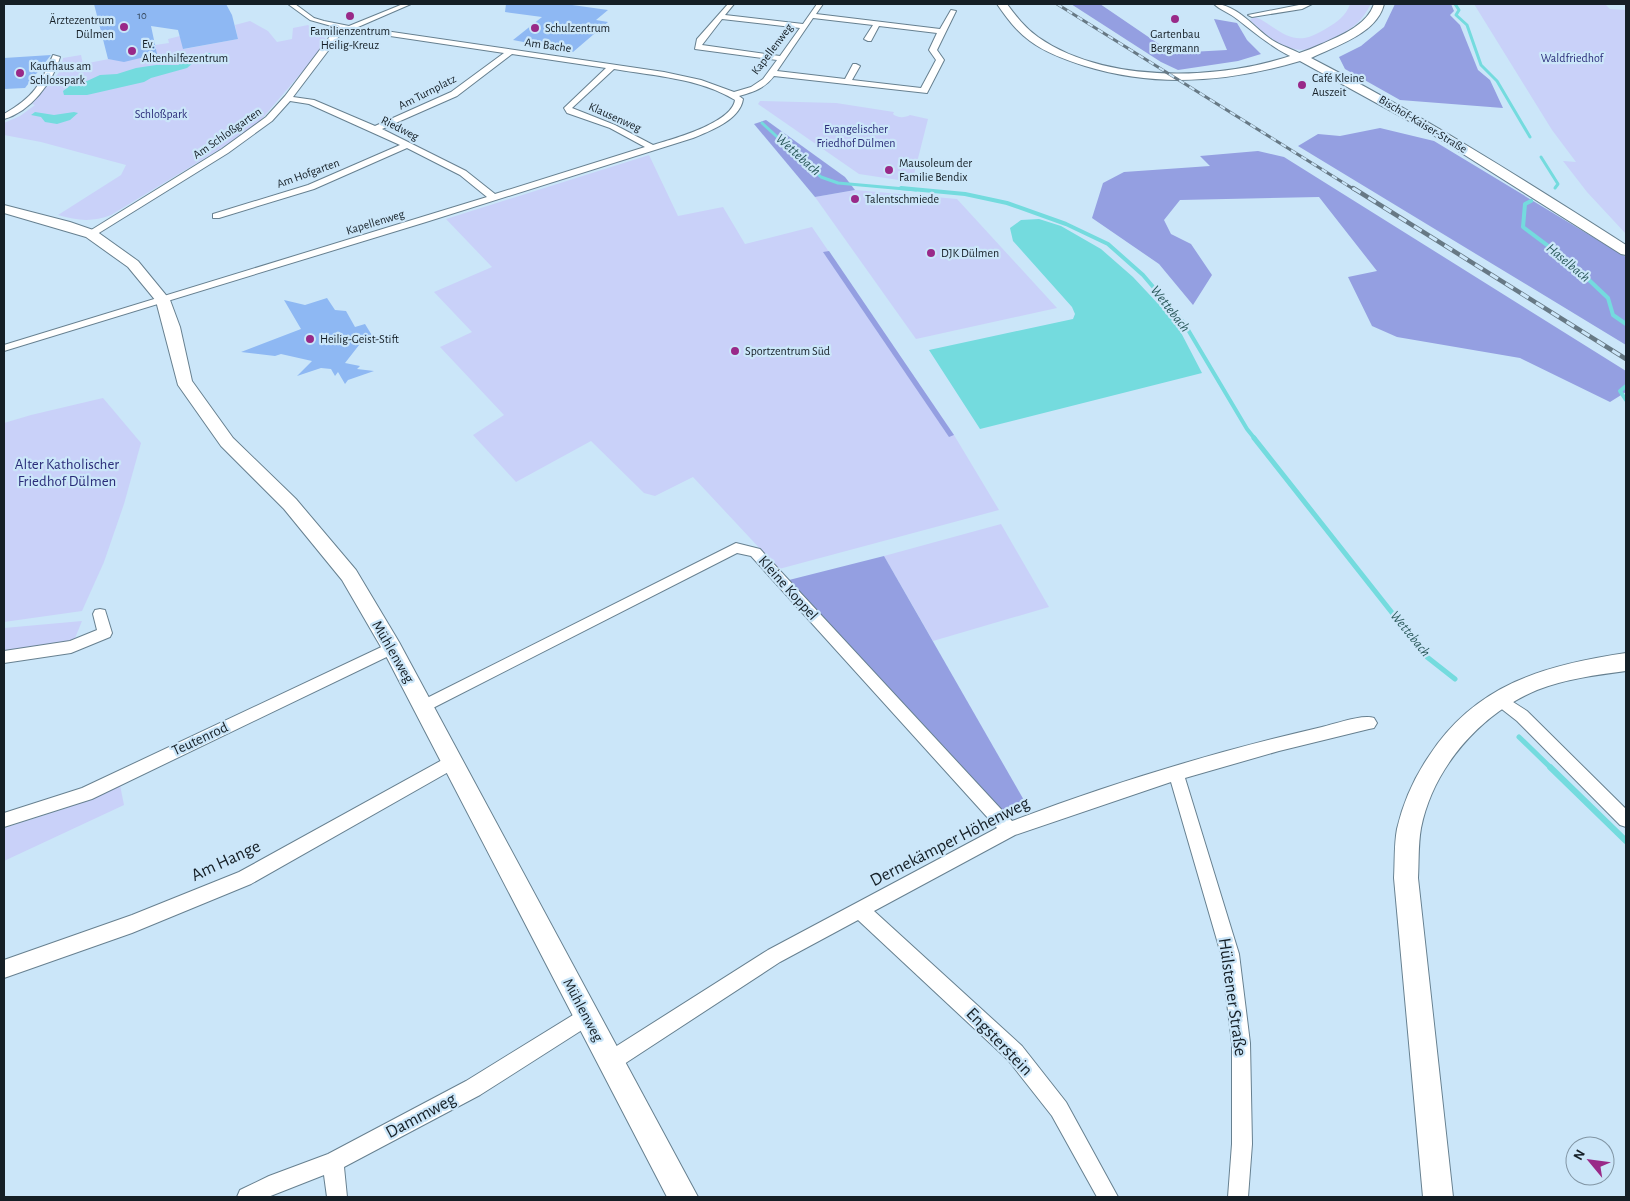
<svg xmlns="http://www.w3.org/2000/svg" width="1630" height="1201" font-family="'Alegreya Sans',sans-serif">
<style>
.green{fill:#c9d1f9}
.forest{fill:#949fe1}
.water{fill:#74dbde}
.lines{fill:none;stroke-linecap:round;stroke-linejoin:round}
.stream-far3{stroke:#74dbde;stroke-width:3}
.stream-far2{stroke:#74dbde;stroke-width:4}
.stream-far1{stroke:#74dbde;stroke-width:5}
.stream{stroke:#74dbde;stroke-width:6}
.building{fill:#8eb8f3}
.street-casing{stroke:#678090;stroke-width:2}
.secondary-casing{stroke:#678090;stroke-width:2}
.street{fill:#fff;fill-rule:evenodd}
.secondary{fill:#fff;fill-rule:evenodd}
.rail-far1-casing{stroke:#677985;stroke-width:3}
.rail-casing{stroke:#677985;stroke-width:4.5}
.rail-far1{stroke:#cbe6f9;stroke-width:2;stroke-dasharray:6;stroke-linecap:butt}
.rail{stroke:#cbe6f9;stroke-width:3;stroke-dasharray:9;stroke-linecap:butt}
.poi-dot{fill:#992988;stroke:#cbe6f9;stroke-width:2}
.labels{text-anchor:middle;dominant-baseline:central;stroke-width:4.5;stroke-linejoin:round;paint-order:stroke}
.far-number-label{font-size:11px;fill:#334559}
.far-poi-label{font-size:12px;fill:#151f26;stroke:#cbe6f9;text-anchor:start}
.far-street-label{font-size:12px;fill:#151f26;stroke:#cbe6f9}
.far-park-label{font-size:12px;fill:#2b2d79;stroke:#cbe6f9}
.far-water-label{font-size:14px;font-style:italic;fill:#2a585a;stroke:#cbe6f9}
.park-label{font-size:15px;fill:#2b2d79;stroke:#cbe6f9}
.street-label{font-size:15px;fill:#151f26;stroke:#cbe6f9}
.near-street-label{font-size:18px;fill:#151f26;stroke:#cbe6f9}
</style>
<rect width="100%" height="100%" fill="#cbe6f9"/>
<g class="green">
<path d="M1350,4H1371C1360,24 1352,29 1331,39C1325,42 1317,47 1310,49C1289,54 1263,35 1250,20L1254,17C1260,18 1265,22 1271,26C1293,41 1303,43 1327,28C1337,22 1346,16 1350,4Z"/>
<path d="M1474,4H1605L1610,9L1626,10V234L1587,192L1563,161L1576,162L1552,130Z"/>
<path d="M250,21L268,31L277,42L292,39L293,28L308,25L327,40V43L260,121L220,149L111,215C93,222 78,221 58,215L121,175L126,165L41,142L4,135V123L20,116L35,105L32,104L61,70L63,58L81,55L83,64L109,59L124,61L155,45L169,43L168,39L180,36L184,49L238,39L235,25Z"/>
<path d="M760,101L836,103L894,112L893,114C897,118 905,118 910,115L928,119L912,182L859,174L758,104Z"/>
<path d="M649,155L678,216L723,207L745,244L812,227L954,435L999,510L779,569L693,477L655,496L644,493L591,441L516,482L473,435L504,415L440,347L472,332L434,292L492,267L446,219Z"/>
<path d="M855,190L957,199L1057,308L916,339L815,197Z"/>
<path d="M103,398L141,443L124,504L104,562L82,611L4,622V423L31,415Z"/>
<path d="M1001,524L1049,607L933,641L884,556Z"/>
<path d="M82,621L73,643L4,653V628Z"/>
<path d="M120,785L124,805L4,861V828L67,808Z"/>
</g>
<g class="forest">
<path d="M1071,4H1100L1172,53L1227,50L1214,19L1237,23L1247,40L1261,54L1238,61L1178,70L1161,62Z"/>
<path d="M1395,4H1451L1454,11L1450,15L1460,25L1478,70L1490,80L1503,108L1400,100L1345,69L1339,57L1361,46L1384,27Z"/>
<path d="M766,120L845,177L855,190L815,197L754,124Z"/>
<path d="M1380,128L1434,141L1626,257V345L1298,146L1318,134L1340,136Z"/>
<path d="M1258,151L1284,157L1626,371V392L1610,402L1520,358L1397,337L1372,326L1348,277L1377,271L1319,197L1180,200L1164,220L1171,234L1191,244L1212,275L1193,305L1159,264L1092,218L1103,183L1124,172L1210,166L1200,156Z"/>
<path d="M829,251L954,435L949,437L823,252Z"/>
<path d="M884,556L1029,809L1006,816L789,580Z"/>
</g>
<g class="water">
<path d="M210,53L212,55L201,62L193,63L187,68L151,78L144,82L87,95H64L63,91L75,82L87,81L100,75L117,74L136,68L156,65H178L198,55Z"/>
<path d="M35,112L54,115L74,112L78,113L70,120L57,124L45,122L41,117L31,115Z"/>
<path d="M1039,219L1061,226L1101,249L1133,277L1176,323L1202,373L980,429L929,350L1073,319L1075,314L1072,307L1013,241L1010,228L1021,220Z"/>
</g>
<g class="lines">
<g class="stream-far3">
<path d="M1455,4L1459,10L1456,15L1467,25L1481,65L1497,81L1530,137"/>
<path d="M762,123L821,177L838,183L916,190"/>
<path d="M1541,157L1558,184L1555,188"/>
</g>
<g class="stream-far2">
<path d="M901,188L965,194L1007,203L1066,224L1108,244L1143,275L1184,323L1247,429L1255,439"/>
<path d="M1531,201L1525,204L1523,227L1571,263L1608,298L1613,315L1626,324"/>
<path d="M1626,386L1620,391L1626,400"/>
</g>
<g class="stream-far1">
<path d="M1254,438L1427,657L1455,679"/>
<path d="M1519,737L1551,768"/>
</g>
<path class="stream" d="M1550,767L1626,841"/>
</g>
<g class="building">
<path d="M94,4H226L232,15L238,39L183,49L178,30L151,26L157,54L124,62L108,59Z"/>
<path d="M506,4H565L608,10L596,20L608,22L573,52L537,47L539,45L513,40L542,17L505,12Z"/>
<path d="M51,55L25,88L4,89V58Z"/>
<path d="M327,298L335,310L346,311L355,327L365,324L373,337L363,340L345,363L360,366L357,369L374,371L348,380L345,384L338,372L335,376L331,369L321,368L297,376L312,361L281,354L275,356L241,352L301,329L284,300L305,305Z"/>
</g>
<g class="lines">
<g class="street-casing">
<g id="street">
<path d="M288,4H295L314,18L324,21L349,26L403,4H411L358,27L664,72L701,80L734,92L751,87L763,79L777,60L695,49L697,39L728,4H734L725,15L803,24L817,4H823L816,14L940,29L951,10L956,11L937,50L944,60L927,93L774,76C765,88 754,92 739,96L743,99C740,120 710,131 693,138L426,222L4,351V345L487,197L460,175L407,148L314,189L219,218H213V214L308,185L400,145L309,104L290,101L272,121L228,153L94,236H88V232L222,149L266,117L285,96L334,31L342,29L310,20ZM813,18L873,25L864,39L868,41H871L879,26L937,33L929,50L936,60L921,88L852,80L860,66L856,64H853L845,79L777,71ZM722,19L800,28L780,56L702,45ZM350,30L504,53L451,92L375,126L314,100L293,97L340,35ZM512,54L606,68L564,108L567,113L610,128L645,147L495,194L466,171L382,129L457,96ZM614,69C654,76 699,78 735,100C732,123 673,139 653,145L615,125L572,108Z"/>
<path d="M1214,4C1237,4 1254,28 1272,40C1283,47 1297,50 1307,58C1294,67 1248,27 1237,19C1230,13 1220,10 1214,4Z"/>
<path d="M1304,4H1312L1302,9L1252,17L1248,15Z"/>
<path d="M53,55L60,57C53,82 30,112 4,119V114C34,97 40,85 53,55Z"/>
<path d="M736,543L760,549L1012,821C1112,783 1218,751 1322,727C1335,724 1362,714 1374,718L1377,723L1374,728L1369,729L1279,751L1185,778L1239,954L1250,1043L1252,1144L1248,1197H1228L1232,1144V1043L1221,954L1171,782L1015,835L874,911L1022,1046L1066,1102L1118,1197H1097L1052,1116L1008,1060L858,920L780,962L618,1068L611,1071L604,1068L601,1061L604,1054L768,950L997,828L751,556L737,553L429,710L424,712L419,710L417,706L419,702Z"/>
<path d="M100,609L105,610L112,633L110,637L71,653L4,663V651L70,641L97,630L93,614L95,610Z"/>
<path d="M392,642L397,644L399,648L397,652L92,799L4,827V813L82,788Z"/>
<path d="M1499,693L1527,711L1626,809V827L1620,825L1517,721L1494,703L1492,699L1494,695Z"/>
<path d="M453,754L459,756L461,761L459,766L251,884L132,933L4,978V960L132,915L239,872Z"/>
<path d="M586,1007L593,1009L595,1016L593,1023L480,1095L344,1167L347,1197H327L324,1175L268,1197H237L240,1190L269,1176L328,1154L466,1081Z"/>
</g>
</g>
<g class="secondary-casing">
<g id="secondary">
<path d="M997,4H1007C1016,16 1025,28 1038,37C1112,89 1243,80 1322,44C1342,35 1367,25 1374,4H1384C1377,34 1335,46 1311,58C1420,114 1523,179 1626,245V255L1621,254L1422,128L1300,61C1230,82 1156,88 1085,66C1066,60 1046,53 1030,41C1016,31 1006,17 997,4Z"/>
<path d="M4,205L70,222L96,231L138,261L170,300L180,327L192,381L233,438L296,499L356,570L399,642L698,1197H667L385,654L342,580L284,509L221,446L178,385L156,301L128,267L86,237L4,213Z"/>
<path d="M1626,653V671C1596,675 1565,679 1537,690C1480,714 1433,768 1421,828C1418,845 1419,862 1418,878L1453,1197H1423L1394,878C1395,862 1394,845 1397,829C1403,803 1414,778 1429,756C1476,684 1545,665 1626,653Z"/>
</g>
</g>
<use href="#street" class="street"/>
<use href="#secondary" class="secondary"/>
<g class="rail-far1-casing">
<path id="rail-far1" d="M1057,4L1355,190"/>
</g>
<g class="rail-casing">
<path id="rail" d="M1353,188L1626,359"/>
</g>
<use href="#rail-far1" class="rail-far1"/>
<use href="#rail" class="rail"/>
</g>
<g class="poi-dot">
<circle cx="350" cy="16" r="5"/>
<circle cx="1175" cy="19" r="5"/>
<circle cx="124" cy="27" r="5"/>
<circle cx="535" cy="28" r="5"/>
<circle cx="132" cy="51" r="5"/>
<circle cx="20" cy="73" r="5"/>
<circle cx="1302" cy="85" r="5"/>
<circle cx="889" cy="170" r="5"/>
<circle cx="855" cy="199" r="5"/>
<circle cx="931" cy="253" r="5"/>
<circle cx="310" cy="339" r="5"/>
<circle cx="735" cy="351" r="5"/>
</g>
<g class="labels">
<g class="far-number-label">
<text x="142" y="15">10</text>
</g>
<g class="far-poi-label">
<text x="114" y="20" text-anchor="end">Ärztezentrum<tspan x="114" dy="14">Dülmen</tspan></text>
<text x="545" y="28">Schulzentrum</text>
<text x="350" y="31" text-anchor="middle">Familienzentrum<tspan x="350" dy="14">Heilig-Kreuz</tspan></text>
<text x="1175" y="34" text-anchor="middle">Gartenbau<tspan x="1175" dy="14">Bergmann</tspan></text>
<text x="142" y="44">Ev.<tspan x="142" dy="14">Altenhilfezentrum</tspan></text>
<text x="30" y="66">Kaufhaus am<tspan x="30" dy="14">Schlosspark</tspan></text>
<text x="1312" y="78">Café Kleine<tspan x="1312" dy="14">Auszeit</tspan></text>
<text x="899" y="163">Mausoleum der<tspan x="899" dy="14">Familie Bendix</tspan></text>
<text x="865" y="199">Talentschmiede</text>
<text x="941" y="253">DJK Dülmen</text>
<text x="320" y="339">Heilig-Geist-Stift</text>
<text x="745" y="351">Sportzentrum Süd</text>
</g>
<g class="far-street-label">
<text transform="translate(548 45) rotate(8)">Am Bache</text>
<text transform="translate(772 49) rotate(-53)">Kapellenweg</text>
<text transform="translate(427 92) rotate(-27)">Am Turnplatz</text>
<text transform="translate(615 117) rotate(24)">Klausenweg</text>
<text transform="translate(1423 124) rotate(31)">Bischof-Kaiser-Straße</text>
<text transform="translate(400 128) rotate(27)">Riedweg</text>
<text transform="translate(227 133) rotate(-35)">Am Schloßgarten</text>
<text transform="translate(308 173) rotate(-20)">Am Hofgarten</text>
<text transform="translate(375 222) rotate(-17)">Kapellenweg</text>
</g>
<g class="far-park-label">
<text x="1572" y="58">Waldfriedhof</text>
<text x="161" y="114">Schloßpark</text>
<text x="856" y="129">Evangelischer<tspan x="856" dy="14">Friedhof Dülmen</tspan></text>
</g>
<g class="far-water-label">
<text transform="translate(798 155) rotate(42)">Wettebach</text>
<text transform="translate(1568 263) rotate(40)">Haselbach</text>
<text transform="translate(1170 309) rotate(52)">Wettebach</text>
<text transform="translate(1410 634) rotate(51)">Wettebach</text>
</g>
<g class="park-label">
<text x="67" y="464">Alter Katholischer<tspan x="67" dy="17">Friedhof Dülmen</tspan></text>
</g>
<g class="street-label">
<text transform="translate(788 588) rotate(48)">Kleine Koppel</text>
<text transform="translate(393 652) rotate(60)">Mühlenweg</text>
<text transform="translate(200 739) rotate(-25)">Teutenrod</text>
<text transform="translate(583 1010) rotate(62)">Mühlenweg</text>
</g>
<g class="near-street-label">
<text transform="translate(950 842) rotate(-27)">Dernekämper Höhenweg</text>
<text transform="translate(226 861) rotate(-25)">Am Hange</text>
<text transform="translate(1232 997) rotate(82)">Hülstener Straße</text>
<text transform="translate(999 1042) rotate(46)">Engsterstein</text>
<text transform="translate(421 1116) rotate(-28)">Dammweg</text>
</g>
</g>
<rect width="1630" height="1201" fill="none" stroke="#151f26" stroke-width="10"/>
<g transform="translate(1590 1161) rotate(299)"><circle r="24" fill="#cbe6f9" stroke="#8296a5"/>
<path d="M0-4L9 19L0 12L-9 19Z" fill="#992988"/>
<text y="-8" font-size="14" font-weight="bold" text-anchor="middle" fill="#151f26">N</text>
</g>
</svg>
